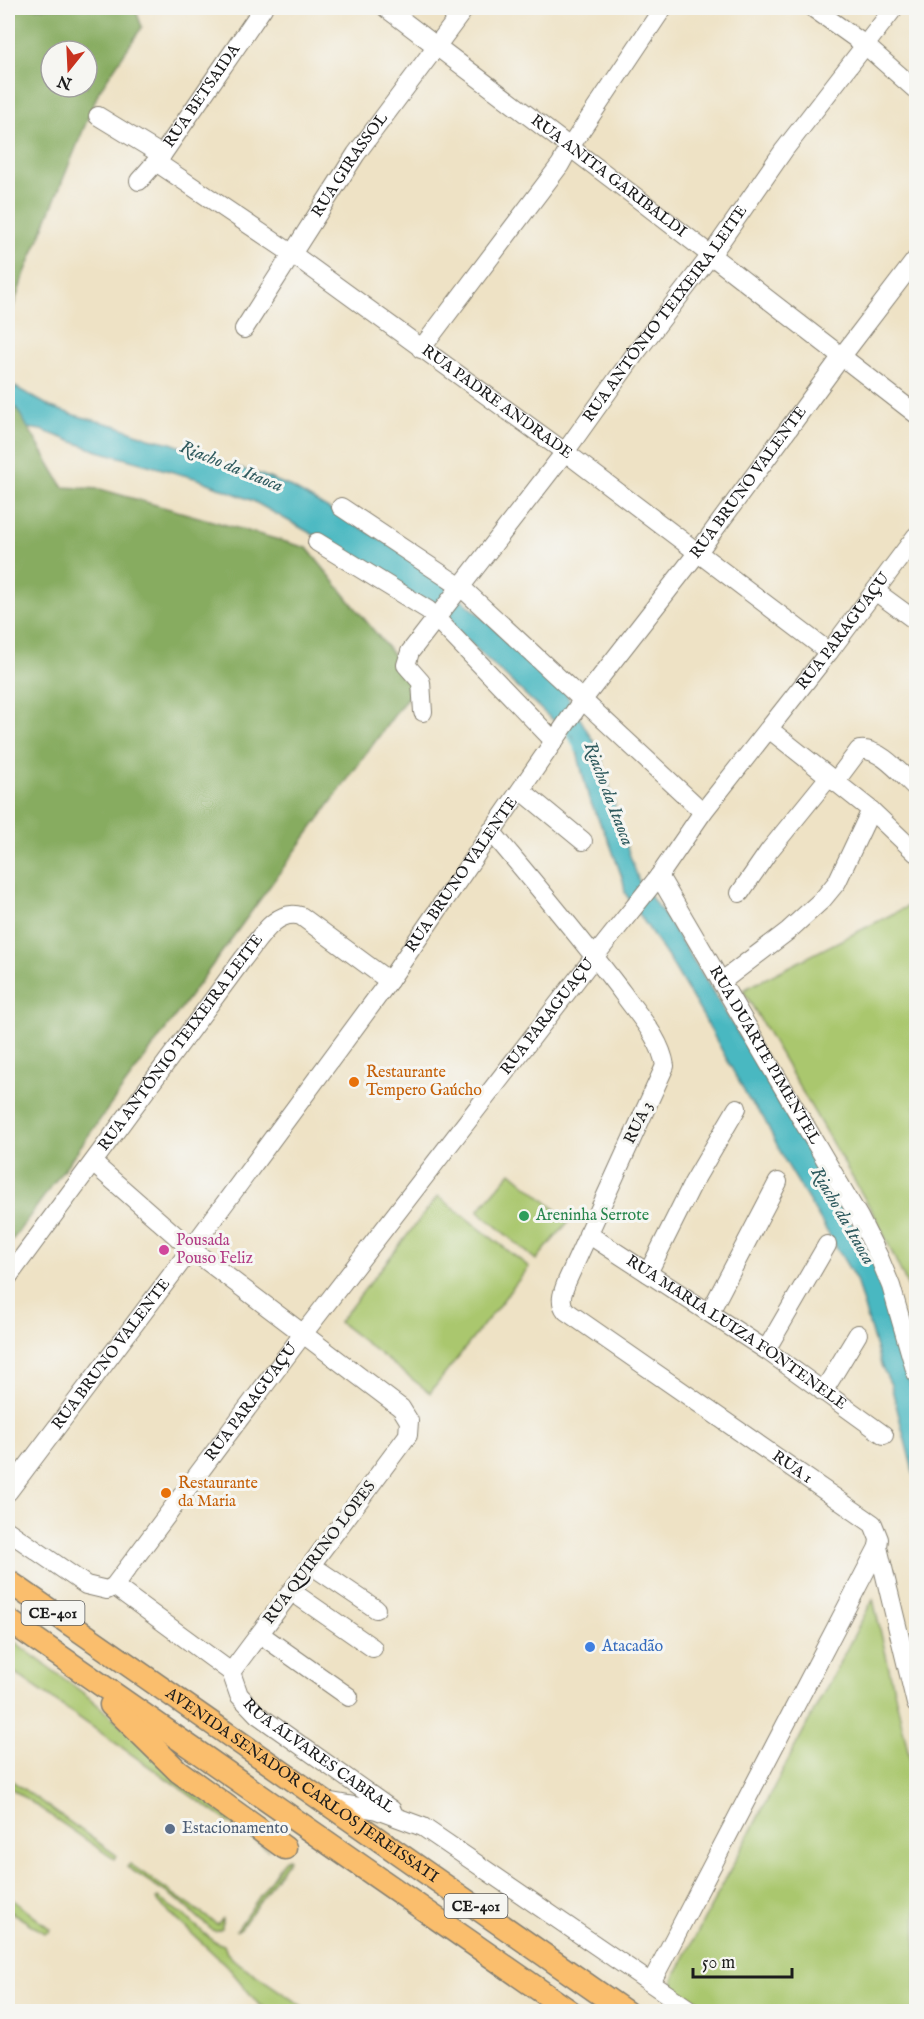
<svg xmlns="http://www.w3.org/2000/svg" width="924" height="2019" font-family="'IM FELL English',serif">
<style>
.green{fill:#aac76e;stroke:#637245;stroke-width:1.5}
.forest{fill:#87ac61;stroke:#52643e;stroke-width:1.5;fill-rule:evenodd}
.water{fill:#49b8c1;stroke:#326a6e;stroke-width:1.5}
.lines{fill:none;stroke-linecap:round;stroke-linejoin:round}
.stream{stroke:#49b8c1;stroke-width:4}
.minor-casing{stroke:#857f70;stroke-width:20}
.major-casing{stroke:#857f70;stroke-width:25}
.minor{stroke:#fff;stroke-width:18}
.major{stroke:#fabe6d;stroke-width:22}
.food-dot{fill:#e8710a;stroke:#f6f6f2;stroke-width:2}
.leisure-dot{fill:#2e9e5b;stroke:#f6f6f2;stroke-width:2}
.hotel-dot{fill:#d1479c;stroke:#f6f6f2;stroke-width:2}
.shop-dot{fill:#3f7fe0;stroke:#f6f6f2;stroke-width:2}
.service-dot{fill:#5c6f8a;stroke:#f6f6f2;stroke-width:2}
.labels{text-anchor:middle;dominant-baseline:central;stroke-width:6;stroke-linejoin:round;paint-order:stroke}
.shield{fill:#f6f6f2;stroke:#5d5d5c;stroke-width:1.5}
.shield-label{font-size:15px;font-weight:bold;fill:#1c1c1c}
.street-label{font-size:16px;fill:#1c1c1c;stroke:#f6f6f2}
.food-label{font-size:16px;fill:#c56008;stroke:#f6f6f2;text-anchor:start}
.leisure-label{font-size:16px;fill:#27864d;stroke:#f6f6f2;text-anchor:start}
.hotel-label{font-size:16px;fill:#b23c85;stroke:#f6f6f2;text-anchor:start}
.shop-label{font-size:16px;fill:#366cbe;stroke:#f6f6f2;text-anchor:start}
.service-label{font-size:16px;fill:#4e5e75;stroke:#f6f6f2;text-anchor:start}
.water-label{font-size:18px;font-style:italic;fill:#2e5a5e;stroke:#f6f6f2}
</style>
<rect width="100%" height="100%" fill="#f6f6f2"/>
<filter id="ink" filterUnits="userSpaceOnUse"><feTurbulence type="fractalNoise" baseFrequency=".0167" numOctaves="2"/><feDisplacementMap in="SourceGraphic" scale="12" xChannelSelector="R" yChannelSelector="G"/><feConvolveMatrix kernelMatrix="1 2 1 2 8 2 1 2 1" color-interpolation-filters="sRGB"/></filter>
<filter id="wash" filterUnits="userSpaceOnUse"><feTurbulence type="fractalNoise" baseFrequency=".008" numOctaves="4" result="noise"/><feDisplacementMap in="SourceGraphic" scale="24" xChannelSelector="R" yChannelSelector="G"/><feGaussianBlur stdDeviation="1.35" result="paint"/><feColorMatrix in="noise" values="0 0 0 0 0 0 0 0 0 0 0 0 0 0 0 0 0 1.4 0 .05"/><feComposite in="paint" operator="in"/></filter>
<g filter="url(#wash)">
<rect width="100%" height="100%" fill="#eee2c5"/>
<g class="green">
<path d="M916,902V1304L876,1218L743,990Z"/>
<path d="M511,1172L569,1221L536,1260L478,1211Z"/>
<path d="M438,1196L529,1267L430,1393L339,1322Z"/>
<path d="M873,1599L916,1785V2011H707L674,1989L673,1979Z"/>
<path d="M8,1637L86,1695L270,1851L8,1668Z"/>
<path d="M8,1778L116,1855L114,1859L8,1786Z"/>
<path d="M288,1858L289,1859L241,1928L236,1931L284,1860Z"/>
<path d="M130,1864L217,1924L222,1919V1928L215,1931L211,1929L181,1902L127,1867Z"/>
<path d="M8,1896L50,1929L48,1932L44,1933L8,1910Z"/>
<path d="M158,1898L185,1916L213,1941L224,1945L227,1953L234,1960L309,2011H273L259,2005L228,1967L159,1903L157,1899Z"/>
</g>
<g class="forest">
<path d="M8,8H135L142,27L99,91L23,278L8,323ZM51,51H87V87H51Z"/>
<path d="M8,393L63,487L100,489L307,548L417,684L8,1246Z"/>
</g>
<path class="water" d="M8,383L51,407L74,415L117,426L149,438L171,443L225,464L259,474L289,486L420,562L566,692L570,702L594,742L602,759L624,839L639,881L662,912L701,972L871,1255L894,1319L910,1384L916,1402V1483L891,1385L881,1365L856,1280L785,1161L763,1117L749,1100L703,1016L671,962L625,893L623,880L610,844L589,799L573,736L547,715L454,628L451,618L435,602L416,597L355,558L253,501L198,479L98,451L41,430L28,428L8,393Z"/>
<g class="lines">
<g class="stream">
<path d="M8,399L16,405"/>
<path d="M568,732L577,750"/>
</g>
</g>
</g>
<g filter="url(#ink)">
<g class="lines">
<g class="minor-casing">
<g id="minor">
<path id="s1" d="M386,8L637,198L916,414"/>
<path d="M813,8L865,45L916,90"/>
<path d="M98,116L162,155"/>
<path id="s2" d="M156,162L291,253L573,458L829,652"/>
<path id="s3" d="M139,181L162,155L263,8"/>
<path id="s4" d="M244,329L356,154L465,8"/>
<path d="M421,349L560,165L570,147L663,8"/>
<path d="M341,507L461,587L703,812"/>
<path d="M317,542L428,610L554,741"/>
<path d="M875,591L916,621"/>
<path id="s5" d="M423,712L421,682L406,665L410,652L565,452L635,354L711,255L784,150L894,8"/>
<path d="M769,729L871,810L916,853"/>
<path d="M835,782L859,750C879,746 903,776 916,788"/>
<path d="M521,790L583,841"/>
<path id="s6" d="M491,831C536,885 582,939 624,995C639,1016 661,1039 665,1066L567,1281C563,1292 558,1301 566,1311L873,1524L879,1539L878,1547L916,1704"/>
<path id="s7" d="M659,876L859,1217L879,1257L891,1286L916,1373"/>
<path d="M740,893L769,851L829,777"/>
<path d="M721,982L788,931L823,899L837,882L871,810"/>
<path d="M93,1163L191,1249L401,1408L409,1421L408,1435L231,1672"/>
<path id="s8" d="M588,1234L766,1350L884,1435"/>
<path d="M648,1273L693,1183L737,1108"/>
<path id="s9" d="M8,1277L243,959C258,941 275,908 301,916L389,981"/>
<path d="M710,1312L778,1182"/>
<path d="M766,1350L827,1245"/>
<path d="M823,1392L858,1334"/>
<path id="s10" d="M8,1492L191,1249L389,981L581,702L698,552L842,356L916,259"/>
<path id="s11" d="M8,1531L86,1585L107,1590L114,1586L303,1334L595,956L659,876L703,812L829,652L916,536"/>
<path d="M311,1565L376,1609"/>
<path id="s12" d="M114,1586L231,1672L239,1695L258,1715L392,1810"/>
<path d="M291,1591L373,1648"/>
<path d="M260,1634L349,1697"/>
<path d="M326,1801L377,1810L423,1827L693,2012"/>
<path d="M651,1983L878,1547"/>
</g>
</g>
<g class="major-casing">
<g id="major">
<path id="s13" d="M8,1581L626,2012"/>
<path d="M8,1620L571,2012"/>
<path d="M111,1705L178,1771L285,1848"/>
</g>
</g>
<use href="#minor" class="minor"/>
<use href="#major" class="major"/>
</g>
</g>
<g class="food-dot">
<circle cx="354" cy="1082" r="6"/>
<circle cx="166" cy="1493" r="6"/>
</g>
<circle class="leisure-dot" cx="524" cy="1216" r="6"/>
<circle class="hotel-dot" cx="164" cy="1250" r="6"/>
<circle class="shop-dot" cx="590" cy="1647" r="6"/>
<circle class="service-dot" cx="170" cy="1829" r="6"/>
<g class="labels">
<g class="shield">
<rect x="21.5" y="1601" width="63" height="24" rx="4.5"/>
<rect x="444.5" y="1894" width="63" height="24" rx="4.5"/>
</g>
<g class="shield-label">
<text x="53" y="1613">CE-401</text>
<text x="476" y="1906">CE-401</text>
</g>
<g class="street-label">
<text stroke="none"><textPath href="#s3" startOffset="106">RUA BETSAIDA</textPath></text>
<text stroke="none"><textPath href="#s4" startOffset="195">RUA GIRASSOL</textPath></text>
<text stroke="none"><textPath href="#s1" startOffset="279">RUA ANITA GARIBALDI</textPath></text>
<text stroke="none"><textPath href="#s5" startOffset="490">RUA ANTÔNIO TEIXEIRA LEITE</textPath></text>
<text stroke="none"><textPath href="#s2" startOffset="417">RUA PADRE ANDRADE</textPath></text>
<text stroke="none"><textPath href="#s10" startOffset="1252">RUA BRUNO VALENTE</textPath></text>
<text stroke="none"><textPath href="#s11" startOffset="1326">RUA PARAGUAÇU</textPath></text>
<text stroke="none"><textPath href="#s10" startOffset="766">RUA BRUNO VALENTE</textPath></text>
<text stroke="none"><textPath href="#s11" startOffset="840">RUA PARAGUAÇU</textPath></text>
<text stroke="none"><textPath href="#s9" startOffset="291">RUA ANTÔNIO TEIXEIRA LEITE</textPath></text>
<text stroke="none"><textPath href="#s7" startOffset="208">RUA DUARTE PIMENTEL</textPath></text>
<text transform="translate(639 1123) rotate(-64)">RUA 3</text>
<text stroke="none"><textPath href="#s8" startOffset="178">RUA MARIA LUIZA FONTENELE</textPath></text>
<text stroke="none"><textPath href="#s10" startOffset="172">RUA BRUNO VALENTE</textPath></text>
<text stroke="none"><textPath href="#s11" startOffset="354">RUA PARAGUAÇU</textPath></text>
<text stroke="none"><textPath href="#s6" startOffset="837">RUA 1</textPath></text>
<text transform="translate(320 1553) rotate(-53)">RUA QUIRINO LOPES</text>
<text stroke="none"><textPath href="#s12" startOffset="270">RUA ÁLVARES CABRAL</textPath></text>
<text stroke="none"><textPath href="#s13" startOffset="358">AVENIDA SENADOR CARLOS JEREISSATI</textPath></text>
</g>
<g class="food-label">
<text x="366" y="1073">Restaurante<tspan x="366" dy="18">Tempero Gaúcho</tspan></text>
<text x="178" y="1484">Restaurante<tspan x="178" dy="18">da Maria</tspan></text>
</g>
<g class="leisure-label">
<text x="536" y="1216">Areninha Serrote</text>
</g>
<g class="hotel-label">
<text x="176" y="1241">Pousada<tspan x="176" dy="18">Pouso Feliz</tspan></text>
</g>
<g class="shop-label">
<text x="602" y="1647">Atacadão</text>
</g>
<g class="service-label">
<text x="182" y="1829">Estacionamento</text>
</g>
<g class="water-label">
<text transform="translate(231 467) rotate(22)">Riacho da Itaoca</text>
<text transform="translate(608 794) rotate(69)">Riacho da Itaoca</text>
<text transform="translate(842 1216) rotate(60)">Riacho da Itaoca</text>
</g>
</g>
<rect width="924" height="2019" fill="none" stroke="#f6f6f2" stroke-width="30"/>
<g transform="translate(69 69) rotate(198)"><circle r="28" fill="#f6f6f2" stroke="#9f9f9c" stroke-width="1.5"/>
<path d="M0-4.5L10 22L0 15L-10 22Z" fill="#c8321e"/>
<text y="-9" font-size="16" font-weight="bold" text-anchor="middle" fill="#1c1c1c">N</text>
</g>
<path d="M693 1968v9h99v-9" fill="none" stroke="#1c1c1c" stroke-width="3"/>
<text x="702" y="1968" font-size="18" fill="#1c1c1c" stroke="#f6f6f2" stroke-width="4.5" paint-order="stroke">50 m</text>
</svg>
